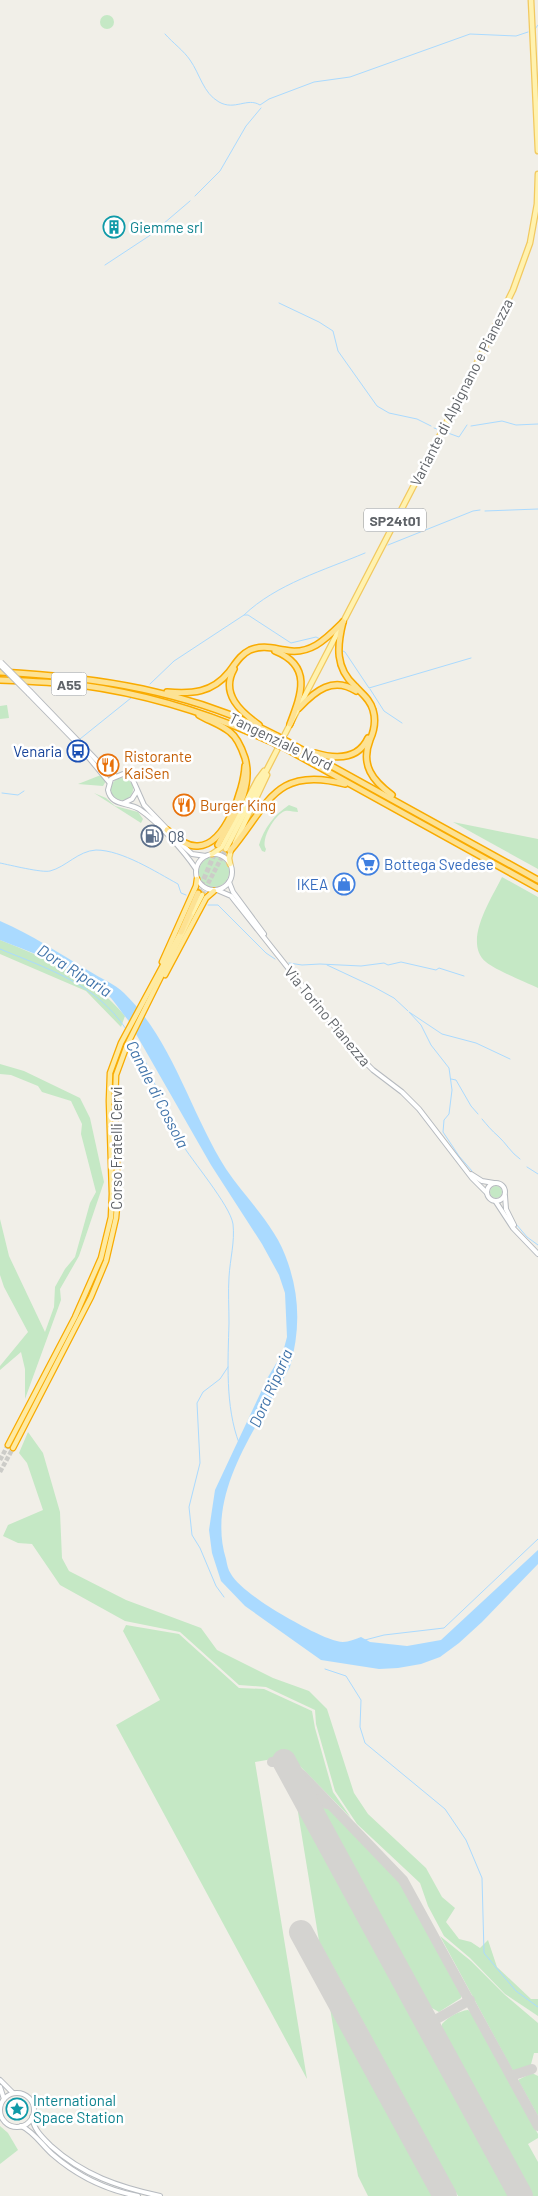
<svg xmlns="http://www.w3.org/2000/svg" width="538" height="2196" font-family="Barlow,sans-serif">
<style>
.green{fill:#c5e8c5}
.water{fill:#aadaff}
.lines{fill:none;stroke-linecap:round;stroke-linejoin:round}
.stream{stroke:#aadaff;stroke-width:1}
.taxiway{stroke:#d4d3d0;stroke-width:10}
.runway{stroke:#d4d3d0;stroke-width:24}
.primary-tunnel{stroke:#ccccc8;stroke-width:4.5;stroke-dasharray:4.5 2;stroke-linecap:butt}
.trunk-tunnel{stroke:#ccccc8;stroke-width:4.5;stroke-dasharray:4.5 2;stroke-linecap:butt}
.motorway-tunnel{stroke:#ccccc8;stroke-width:5;stroke-dasharray:5 2.5;stroke-linecap:butt}
.secondary-casing{stroke:#b6babf;stroke-width:6}
.primary-casing{stroke:#f2c960;stroke-width:7}
.trunk-casing{stroke:#f9ab00;stroke-width:7}
.motorway-casing{stroke:#f9ab00;stroke-width:8}
.secondary{stroke:#fff;stroke-width:4}
.primary{stroke:#fff2af;stroke-width:4.5}
.trunk{stroke:#feeaa1;stroke-width:4.5}
.motorway{stroke:#fde293;stroke-width:5}
.secondary-bridge-casing{stroke:#b6babf;stroke-width:6;stroke-linecap:butt}
.motorway-bridge-casing{stroke:#f9ab00;stroke-width:8;stroke-linecap:butt}
.secondary-bridge{stroke:#fff;stroke-width:4}
.motorway-bridge{stroke:#fde293;stroke-width:5}
.labels{text-anchor:middle;dominant-baseline:central;stroke-width:5;stroke-linejoin:round;paint-order:stroke}
.shield{fill:#fff;stroke:#8f9295;stroke-width:1}
.shield-label{font-size:14px;font-weight:bold;fill:#5f6368}
.culture-label{font-size:15px;fill:#0d838f;stroke:#fff;text-anchor:start}
.street-label{font-size:15px;fill:#5f6368;stroke:#fff}
.transit-label{font-size:15px;fill:#164399;stroke:#fff;text-anchor:end}
.food-label{font-size:15px;fill:#c56008;stroke:#fff;text-anchor:start}
.service-label{font-size:15px;fill:#4e5e75;stroke:#fff;text-anchor:start}
.shop-label{font-size:15px;fill:#366cbe;stroke:#fff;text-anchor:start}
.water-label{font-size:16px;font-style:italic;fill:#4174aa;stroke:#fff}
</style>
<rect width="100%" height="100%" fill="#f1efe8"/>
<g class="green">
<circle cx="107" cy="22" r="7"/>
<path d="M7,705L9,718L0,719V706Z"/>
<path d="M101,775L106,781L103,786L78,784Z"/>
<circle cx="122" cy="789" r="11"/>
<path d="M94,793L106,798L115,806L138,812L143,819L141,823Z"/>
<path d="M289,805L297,808L298,812C294,812 289,810 285,811C275,814 260,840 266,849L265,852L262,851L259,845C264,828 274,815 289,805Z"/>
<path d="M453,822L538,839V869Z"/>
<circle cx="214" cy="872" r="15"/>
<path d="M502,877L538,897V988C524,981 497,971 486,962C462,942 492,898 502,877Z"/>
<path d="M0,940C47,959 92,976 125,1016L121,1027L86,991L0,954Z"/>
<path d="M0,1064L24,1071L80,1098L90,1118L104,1182L79,1256L60,1289L61,1300L25,1399V1369L21,1352L0,1370V1366L28,1332L4,1287L0,1275V1219L9,1256L45,1332L54,1307L55,1287L65,1269L75,1257L90,1203L96,1192L81,1134L82,1124L71,1101L42,1092L38,1086L11,1075L0,1074Z"/>
<circle cx="496" cy="1192" r="6"/>
<path d="M28,1432L43,1453L60,1512L62,1558L69,1571L126,1600L201,1628L217,1650L273,1678L309,1691L327,1709L354,1793L368,1814L426,1868L442,1897L455,1908L446,1922L459,1939L471,1942L480,1948L488,1940L497,1967L531,1999H538V2016L505,1994L470,1958L444,1936L428,1906L420,1883L357,1824L335,1791L316,1724L315,1710L266,1687L239,1685L180,1632L125,1621L60,1585L32,1544L18,1543L3,1536L8,1525L43,1510L27,1463L19,1453Z"/>
<path d="M126,1625L179,1634L239,1688L264,1689L312,1711L315,1728L333,1792L351,1818L290,1756L255,1762L307,2079L116,1725L160,1700L123,1631Z"/>
<path d="M296,1800L512,2196H458L440,2163L319,1941Z"/>
<path d="M322,1805H326L402,1884L461,1991V1998L439,2012L430,2007L322,1808Z"/>
<path d="M440,1936L471,1961L505,1995L538,2023V2053H534L530,2068L516,2073L513,2071Z"/>
<path d="M330,2008L432,2196H368L358,2176Z"/>
<path d="M468,2010L472,2013L538,2134V2138L528,2144L538,2162V2196H532L442,2030V2024C448,2017 459,2011 468,2010Z"/>
<path d="M532,2073L538,2076V2116L518,2080Z"/>
<path d="M0,2126L8,2133L18,2150L0,2164Z"/>
</g>
<path class="water" d="M0,921C31,934 60,954 89,971C100,978 115,984 124,993C173,1041 190,1112 226,1169C247,1200 277,1227 288,1263C300,1298 300,1331 290,1367C260,1423 205,1492 226,1559C227,1564 228,1570 231,1574C237,1586 268,1607 281,1614C293,1621 329,1642 343,1642C349,1642 355,1639 361,1637L370,1642L407,1646L441,1640L538,1550V1564L482,1622L459,1643L440,1657L421,1664L398,1668L379,1669L321,1660L245,1606L221,1581L212,1553L209,1530L215,1490L268,1377L283,1352L287,1337L285,1293L279,1275L262,1244L211,1165L128,1020C122,1013 117,1005 111,998C83,971 36,954 0,940Z"/>
<g class="lines">
<g class="stream">
<path d="M535,29L538,25"/>
<path d="M165,34C173,43 184,51 190,60C200,74 203,93 219,102C235,111 247,97 260,105L269,99L314,82L350,77L470,34L516,36L528,32"/>
<path d="M195,196L220,171L246,126L261,108"/>
<path d="M105,265L149,236L190,201"/>
<path d="M279,303L319,322L333,331L338,351L377,406L389,413L417,419L431,426"/>
<path d="M471,426L502,421L516,425L538,424"/>
<path d="M434,428L437,429"/>
<path d="M448,433L459,437L467,425"/>
<path d="M485,511L538,509"/>
<path d="M388,545L473,511L480,510"/>
<path d="M244,615C276,584 325,570 365,553"/>
<path d="M341,650L345,652L369,688L471,658"/>
<path d="M150,684L174,661L244,615H248L291,643L316,637L320,639"/>
<path d="M370,689L384,711L402,723"/>
<path d="M80,739L131,698"/>
<path d="M2,793L18,795L24,791"/>
<path d="M0,863C10,865 42,873 50,871C66,867 78,851 96,850C122,850 156,872 178,884L181,893L186,895"/>
<path d="M208,905H218L266,953L275,959"/>
<path d="M0,949C48,969 95,983 126,1029"/>
<path d="M289,963L302,965L320,964L361,966L384,963L388,965L401,962L436,970L439,968L464,976"/>
<path d="M327,965L374,987L394,998L408,1011"/>
<path d="M132,1038C154,1070 160,1108 180,1141C192,1161 230,1205 233,1224C235,1242 230,1259 229,1277C228,1292 229,1307 229,1323C228,1361 225,1406 239,1443"/>
<path d="M451,1079L456,1080L471,1106L478,1114"/>
<path d="M482,1119C487,1125 492,1131 498,1136C506,1143 511,1153 520,1159"/>
<path d="M527,1167L538,1174"/>
<path d="M472,1171L459,1156L443,1132L444,1120L449,1114L452,1090L449,1068L431,1045L421,1025L409,1012L442,1034L476,1043L510,1059"/>
<path d="M516,1224L527,1237L538,1245"/>
<path d="M224,1597L216,1586L200,1548L192,1535L189,1507L200,1463L197,1403L203,1392L220,1379L228,1367"/>
<path d="M365,1640L384,1635L444,1628L538,1539"/>
<path d="M325,1669L346,1676L361,1700L360,1727L365,1743L445,1809L466,1840L482,1878L484,1953L516,1991L538,2007"/>
</g>
<g class="taxiway">
<path d="M272,1762L284,1761L303,1776L403,1880L538,2126"/>
<path d="M310,1807V1803L317,1799L327,1804"/>
<path d="M428,2024L470,2000"/>
<path d="M511,2076L532,2069"/>
</g>
<g class="runway">
<path d="M284,1761L521,2196"/>
<path d="M301,1932L445,2196"/>
</g>
<path class="primary-tunnel" d="M202,895L226,849"/>
<g class="trunk-tunnel">
<path d="M0,1460L8,1445"/>
<path d="M0,1472L13,1448"/>
</g>
<path class="motorway-tunnel" d="M198,893L216,850"/>
<g class="secondary-casing">
<g id="secondary">
<path d="M31,692L108,772L115,776"/>
<path d="M29,694L74,740L109,782"/>
<path d="M124,803L132,799L137,791"/>
<path d="M168,830L144,805L132,778L123,774L111,779L108,790C111,806 127,802 139,809C157,821 184,851 196,869"/>
<path d="M178,841L192,854L206,856"/>
<circle cx="214" cy="872" r="18"/>
<path d="M229,882L233,892L264,934"/>
<path d="M217,890L231,896L353,1050L373,1070L402,1092L419,1109L472,1178L487,1193"/>
<path d="M471,1174L482,1181L494,1183"/>
<circle cx="496" cy="1192" r="9"/>
<path d="M505,1196L506,1209L514,1225"/>
<path d="M496,1202L513,1228L538,1254"/>
<path d="M0,2080L13,2093"/>
<path d="M0,2087L4,2099"/>
<circle cx="17" cy="2110" r="17"/>
<path d="M32,2117C34,2130 42,2137 51,2146C83,2175 119,2187 160,2196"/>
<path d="M21,2126C33,2131 42,2145 52,2154C76,2175 106,2190 138,2196"/>
</g>
</g>
<g class="primary-casing">
<g id="primary">
<path d="M531,0L538,151"/>
<path d="M285,734L466,385L513,290L530,243L537,204L538,174"/>
<path d="M235,843L267,775"/>
<path d="M226,849L277,750"/>
<path d="M212,854L222,847L258,779L264,771"/>
<path d="M230,864L229,858L231,849"/>
<path d="M191,916L202,895"/>
</g>
</g>
<g class="trunk-casing">
<g id="trunk">
<path d="M162,962L196,886L197,879"/>
<path d="M165,975L206,898L214,891"/>
<path d="M8,1445L75,1317L101,1258L111,1217L112,1194L109,1101L110,1073L121,1043L182,930"/>
<path d="M13,1448L91,1297L106,1261L116,1218L118,1195L115,1103L116,1075L127,1045L191,916"/>
</g>
</g>
<g class="motorway-casing">
<g id="motorway">
<path d="M343,622C337,646 335,668 355,686C362,694 370,699 373,710C376,720 374,731 370,740C360,765 373,781 392,795"/>
<path d="M275,651C313,666 301,695 290,724"/>
<path d="M234,669C220,694 241,712 259,725"/>
<path d="M0,672C96,677 191,691 277,736"/>
<path d="M0,680C27,681 54,682 80,685C147,694 214,715 274,743"/>
<path d="M167,692C192,694 212,693 229,672C236,663 240,655 250,650C262,645 272,648 284,650C310,656 326,639 343,622"/>
<path d="M299,708C315,691 333,676 356,691"/>
<path d="M199,715C209,721 220,724 230,732C238,738 242,749 245,758C254,790 232,818 218,845"/>
<path d="M288,742L538,880"/>
<path d="M285,748L538,888"/>
<path d="M315,753C335,759 358,760 368,738"/>
<path d="M167,830C176,837 186,847 198,846C226,845 244,788 245,766"/>
<path d="M230,851C268,806 274,765 345,784"/>
<path d="M181,932L198,893"/>
</g>
</g>
<use href="#secondary" class="secondary"/>
<use href="#primary" class="primary"/>
<use href="#trunk" class="trunk"/>
<use href="#motorway" class="motorway"/>
<g class="secondary-bridge-casing">
<g id="secondary-bridge">
<path d="M1,662L31,692"/>
<path d="M0,665L29,694"/>
</g>
</g>
<g class="motorway-bridge-casing">
<g id="motorway-bridge">
<path d="M277,736L288,742"/>
<path d="M274,743L285,748"/>
</g>
</g>
<use href="#secondary-bridge" class="secondary-bridge"/>
<use href="#motorway-bridge" class="motorway-bridge"/>
</g>
<defs>
<g id="building-ring" transform="scale(1.125)"><circle r="9.5" fill="#fff" stroke="#0f9aa8" stroke-width="1.5"/><path d="M-4-6H4V6H1V3H-1V6H-4ZM-2.5-4.3h1.7v1.8h-1.7ZM.8-4.3h1.7v1.8H.8ZM-2.5-1h1.7V.8h-1.7ZM.8-1h1.7V.8H.8Z" fill="#0f9aa8"/></g>
<g id="bus-ring" transform="scale(1.125)"><circle r="9.5" fill="#fff" stroke="#1a4fb4" stroke-width="1.5"/><path d="M-5-6H5V4H4V6H2V4H-2V6H-4V4H-5ZM-3.5-4V0h7V-4ZM-3.5 1.2v1.5H-2V1.2ZM2 1.2v1.5H3.5V1.2Z" fill="#1a4fb4"/></g>
<g id="restaurant-ring" transform="scale(1.125)"><circle r="9.5" fill="#fff" stroke="#e8710a" stroke-width="1.5"/><path d="M-5-6h1v4h1v-4h1v4h1v-4h1v5L-1.5 .5V6h-2V.5L-5-1ZM5-6V6H3V1.5H1.5Q1.5-4 5-6Z" fill="#e8710a"/></g>
<g id="fuel-ring" transform="scale(1.125)"><circle r="9.5" fill="#fff" stroke="#5c6f8a" stroke-width="1.5"/><path d="M-5.5-6h7V0h2V4h1.3V-2.5L3-4.5l.8-.8L6-3V5H2.5V1h-1V6h-7ZM-4.2-4.7v3.2H.2V-4.7Z" fill="#5c6f8a"/></g>
<g id="supermarket-ring" transform="scale(1.125)"><circle r="9.5" fill="#fff" stroke="#3f7fe0" stroke-width="1.5"/><path d="M-6-5.5h2.5l.6 2H6L4.5 2H-2.5L-4.4-4H-6ZM-1.5 3.2a1.3 1.3 0 1 0 .1 0ZM3 3.2a1.3 1.3 0 1 0 .1 0Z" fill="#3f7fe0"/></g>
<g id="shop-ring" transform="scale(1.125)"><circle r="9.5" fill="#fff" stroke="#3f7fe0" stroke-width="1.5"/><path d="M-5-2.5h2.3a2.7 3.5 0 0 1 5.4 0H5L5.5 6h-11ZM-1.5-2.5h3a1.5 2.3 0 0 0-3 0Z" fill="#3f7fe0"/></g>
<g id="sight-ring" transform="scale(1.125)"><circle r="9.5" fill="#fff" stroke="#0f9aa8" stroke-width="1.5"/><path d="M0-6L1.8-2.2L6-1.7L2.9 1.2L3.7 5.4L0 3.3L-3.7 5.4L-2.9 1.2L-6-1.7L-1.8-2.2Z" fill="#0f9aa8"/></g>
</defs>
<g fill-rule="evenodd">
<use href="#building-ring" x="114" y="227"/>
<use href="#bus-ring" x="78" y="751"/>
<use href="#restaurant-ring" x="108" y="765"/>
<use href="#restaurant-ring" x="184" y="805"/>
<use href="#fuel-ring" x="152" y="836"/>
<use href="#supermarket-ring" x="368" y="864"/>
<use href="#shop-ring" x="344" y="884"/>
<use href="#sight-ring" x="17" y="2109"/>
</g>
<g class="labels">
<g class="shield">
<rect x="364" y="508.5" width="62" height="23" rx="4"/>
<rect x="51.5" y="672.5" width="35" height="23" rx="4"/>
</g>
<g class="shield-label">
<text x="395" y="520">SP24t01</text>
<text x="69" y="684">A55</text>
</g>
<g class="culture-label">
<text x="130" y="227">Giemme srl</text>
<text x="33" y="2100">International<tspan x="33" dy="17">Space Station</tspan></text>
</g>
<g class="street-label">
<text transform="translate(461 392) rotate(-63)">Variante di Alpignano e Pianezza</text>
<text transform="translate(281 741) rotate(26)">Tangenziale Nord</text>
<text transform="translate(328 1016) rotate(50)">Via Torino Pianezza</text>
<text transform="translate(116 1148) rotate(-90)">Corso Fratelli Cervi</text>
</g>
<g class="transit-label">
<text x="62" y="751">Venaria</text>
</g>
<g class="food-label">
<text x="124" y="756">Ristorante<tspan x="124" dy="17">KaiSen</tspan></text>
<text x="200" y="805">Burger King</text>
</g>
<g class="service-label">
<text x="168" y="836">Q8</text>
</g>
<g class="shop-label">
<text x="384" y="864">Bottega Svedese</text>
<text x="328" y="884" text-anchor="end">IKEA</text>
</g>
<g class="water-label">
<text transform="translate(75 970) rotate(32)">Dora Riparia</text>
<text transform="translate(158 1094) rotate(63)">Canale di Cossola</text>
<text transform="translate(270 1388) rotate(-66)">Dora Riparia</text>
</g>
</g>
</svg>
